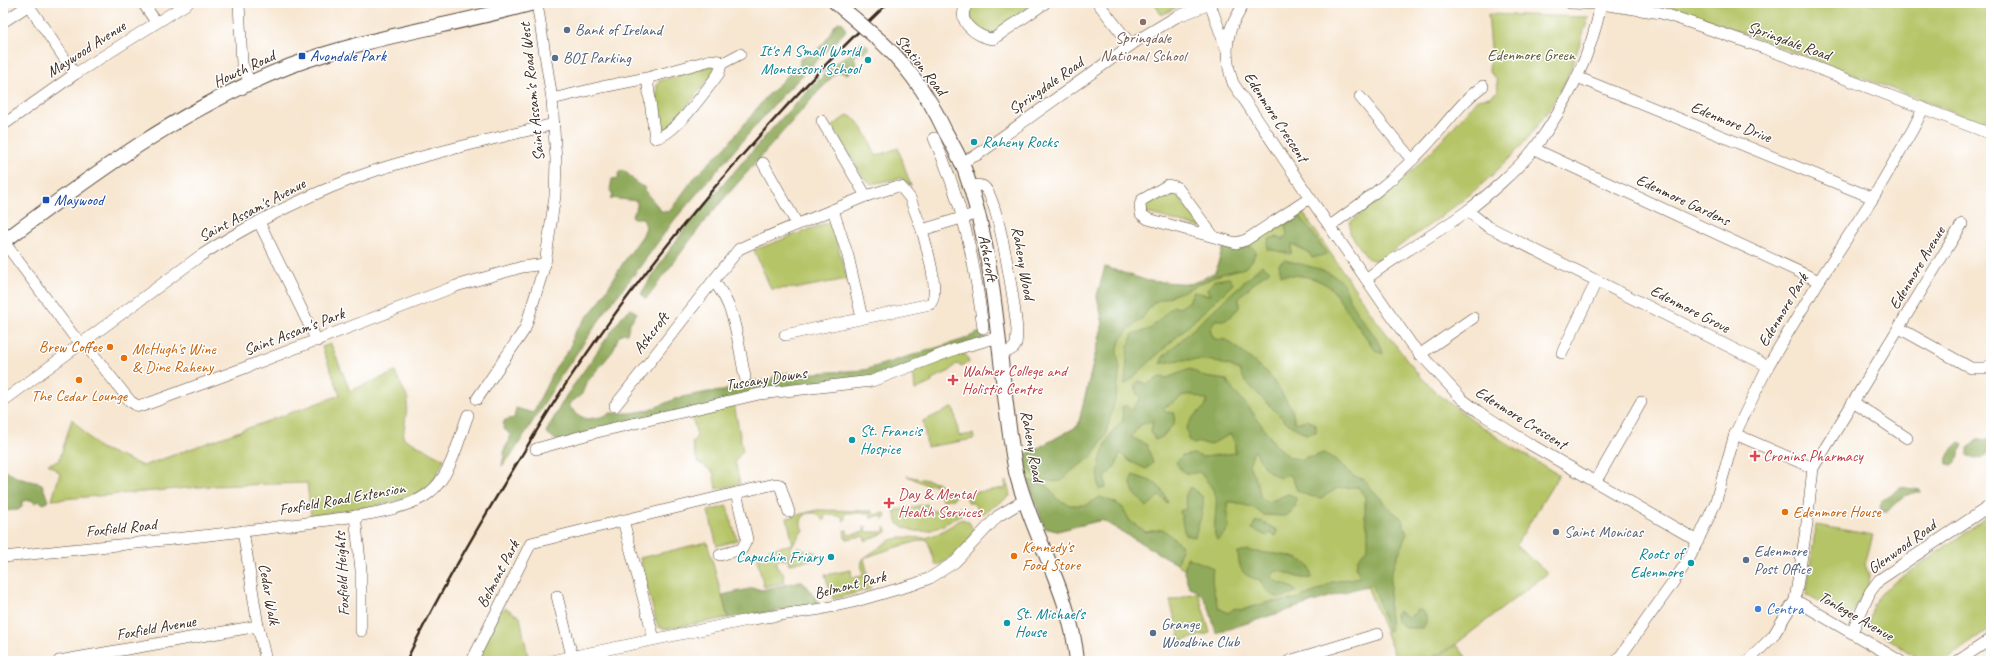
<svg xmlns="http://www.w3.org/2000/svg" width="1994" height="664" font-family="Caveat,sans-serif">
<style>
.green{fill:#b5c466;stroke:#787742}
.forest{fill:#90aa5b;stroke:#666a3c}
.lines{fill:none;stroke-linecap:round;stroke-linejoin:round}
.minor-casing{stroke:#574639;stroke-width:12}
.major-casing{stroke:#574639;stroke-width:16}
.minor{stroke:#fff;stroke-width:11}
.major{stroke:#fff;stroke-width:14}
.rail{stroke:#3b2a1e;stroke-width:2.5}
.major-bridge-casing{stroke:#574639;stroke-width:16;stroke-linecap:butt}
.major-bridge{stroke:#fff;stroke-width:14}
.education-dot{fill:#8d6e63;stroke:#fff;stroke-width:1.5}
.service-dot{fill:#5c6f8a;stroke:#fff;stroke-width:1.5}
.transit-dot{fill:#1a4fb4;stroke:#fff;stroke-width:1.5}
.culture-dot{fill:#0f9aa8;stroke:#fff;stroke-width:1.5}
.food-dot{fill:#e8710a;stroke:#fff;stroke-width:1.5}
.health-dot{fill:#e0444e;stroke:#fff;stroke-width:1.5}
.worship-dot{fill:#6b7280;stroke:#fff;stroke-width:1.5}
.shop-dot{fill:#3f7fe0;stroke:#fff;stroke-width:1.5}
.labels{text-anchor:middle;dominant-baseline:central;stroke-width:3;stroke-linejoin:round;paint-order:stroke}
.service-label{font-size:16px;fill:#4e5e75;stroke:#fff;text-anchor:start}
.education-label{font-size:16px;fill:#785e54;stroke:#fff}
.street-label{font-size:16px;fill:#3b2a1e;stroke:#fff}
.culture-label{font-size:16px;fill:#0d838f;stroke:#fff;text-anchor:end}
.park-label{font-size:16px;fill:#605834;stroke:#fff}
.transit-label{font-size:16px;fill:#164399;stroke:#fff;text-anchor:start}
.food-label{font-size:16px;fill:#c56008;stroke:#fff;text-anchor:start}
.health-label{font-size:16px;fill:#be3a42;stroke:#fff;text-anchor:start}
.worship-label{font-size:16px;fill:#5b616d;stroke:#fff;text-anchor:start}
.shop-label{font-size:16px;fill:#366cbe;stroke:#fff;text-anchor:start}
</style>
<rect width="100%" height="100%" fill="#fff"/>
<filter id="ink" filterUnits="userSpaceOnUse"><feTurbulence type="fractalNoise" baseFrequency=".025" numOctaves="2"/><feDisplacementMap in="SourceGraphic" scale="8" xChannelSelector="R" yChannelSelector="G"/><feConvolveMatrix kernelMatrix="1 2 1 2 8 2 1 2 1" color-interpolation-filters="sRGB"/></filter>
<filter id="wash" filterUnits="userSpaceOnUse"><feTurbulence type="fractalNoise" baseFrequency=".012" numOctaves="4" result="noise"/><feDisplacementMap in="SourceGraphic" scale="16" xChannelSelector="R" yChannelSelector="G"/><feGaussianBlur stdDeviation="0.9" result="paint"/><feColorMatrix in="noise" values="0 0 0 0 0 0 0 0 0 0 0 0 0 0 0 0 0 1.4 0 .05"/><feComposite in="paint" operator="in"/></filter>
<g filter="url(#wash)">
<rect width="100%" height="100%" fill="#f7e6d0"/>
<g class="green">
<path d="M974,3H1039L1000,30L988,35C978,30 973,24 969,13Z"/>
<path d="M1155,3H1185L1161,15Z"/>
<path d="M1654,3H1991V126L1682,10Z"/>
<path d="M1488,14L1589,17C1580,42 1572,70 1559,93C1516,169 1450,210 1381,259L1373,260L1367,258L1350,233V222C1399,188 1440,145 1477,99L1490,97L1498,91L1497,80L1489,71L1491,48Z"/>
<path d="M713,65L716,69L710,78L666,132L656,131L657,86L659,81Z"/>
<path d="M848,115C863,121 870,143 876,156L898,148L911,186L901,178L871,184L864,178L832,126Z"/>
<path d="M1172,188L1202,228L1147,213L1144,207L1145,204Z"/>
<path d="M1301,210L1376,320L1419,375L1441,397L1504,442L1559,475L1516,545L1548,573L1456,644L1426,661H1397L1365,581L1225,620L1204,590L1187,570L1102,520L1057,531L1045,528L1020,458L1078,426L1103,323L1097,296L1105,267L1148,281L1191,284L1215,273L1223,248L1239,250Z"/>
<path d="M829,222L832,225L847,279L799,288L771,289L754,250Z"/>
<path d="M331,344L350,391L395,372L408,399L403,438L444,459C440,466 438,475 433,481C416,504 339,511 311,516L307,483L211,486L52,500L60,473L48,464L59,461L72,419L98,447L143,466L340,395L322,347Z"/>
<path d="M958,353L966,355L969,362L962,366L956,364L950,371L932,379V382L915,390L913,369Z"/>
<path d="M734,404L743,451L735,461L740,484L716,489L713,472L697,461L692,443L697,436L691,413Z"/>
<path d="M951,408H954L959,436L973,434L974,439L927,447L923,421Z"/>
<path d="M907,476L937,482L942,486L940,490L947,495L953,492L955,496L953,499L942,500L935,484L927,485Z"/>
<path d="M1007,481L1010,496L984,513H981L973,503H969L964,494L1006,488L1005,482Z"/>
<path d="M927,504L932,511L960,507L964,513C940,527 925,540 898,524L894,511Z"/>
<path d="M727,506L737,540L717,546L708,511Z"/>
<path d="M817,510L872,511L873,515L885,513L886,517L883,520V517L876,516L871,519L870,513H845V520L843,521L842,516L825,515L824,521L816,513H808C801,517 799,523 803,530L790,549L792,551L786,560L780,559L776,563L777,568L783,572L785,582L764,587L757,559L766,550L793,544L787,518Z"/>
<path d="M1991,514V628L1944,661H1921L1869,625L1873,604L1884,590Z"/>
<path d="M962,519L969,522L974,531C970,542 947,564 936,565L927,539L893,548L864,558L871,589L833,599L825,575L851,570L852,578L863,576C863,569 859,563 864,558L890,540L904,537L926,538L939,533Z"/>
<path d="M1816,525L1873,535L1865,564L1869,576L1868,586L1852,614L1846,617L1806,595Z"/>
<path d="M866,526L867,532H884V527L887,529V532L865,541L864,536L847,539L845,538L844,530H847L848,535L864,532V527Z"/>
<path d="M707,542L728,618L666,629L659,627L656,621L640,558Z"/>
<path d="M798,547L806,551L816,552L818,557L816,559L789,564L788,561Z"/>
<path d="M1198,592L1210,633L1181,641L1170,601Z"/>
<path d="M506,608L520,617L528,657L512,661H477L499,612Z"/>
<path d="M1457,645L1469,661H1429Z"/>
</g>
<g class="forest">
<path d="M838,22L843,23L846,31L777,101L675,219L639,268L607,309L561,376L513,453L502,466L505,448L510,440L509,433L504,429L503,424L505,420L514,418L516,408L533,413L555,368L571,347L572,338L575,332L600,301L623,263L643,235L646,227L643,218H633L632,215L637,207V201L610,198L613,195L610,190L612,179L619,178L618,174L621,170C633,174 630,182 644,187C647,197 656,202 661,211L669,212L694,178L730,142L766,97L795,68H799L800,59C812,55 822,47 829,36C833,31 833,26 838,22Z"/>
<path d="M861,41L868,46V50L854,56L856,62L855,68L847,74L839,72L835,74L817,93L707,218L646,299L641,294L653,274L688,224L777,123L818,80L821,79L827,68L850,54Z"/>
<path d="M1301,217L1327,254L1312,258L1309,253L1292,244L1291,254L1267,249L1269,239L1276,237L1284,239L1287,235L1285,225Z"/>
<path d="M1251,246L1256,251L1252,261L1245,268L1221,274L1184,291L1153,303L1141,320L1129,329L1120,340L1117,354L1120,367L1117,392L1106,434L1092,457L1070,472L1062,481C1040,484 1032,474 1020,458L1078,426L1103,323L1097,296L1105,267L1148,281L1191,284L1215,273L1223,248L1239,250Z"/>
<path d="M1285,260C1303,265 1322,268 1338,278C1344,282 1348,295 1351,302C1360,320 1378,334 1383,354L1375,350L1331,288C1315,276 1300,275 1281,275L1279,264Z"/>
<path d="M1262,265L1270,271L1262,276L1239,297V308L1226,320H1215L1210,330L1214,339L1227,340L1268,373L1292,409L1295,423L1307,420L1316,424V432L1306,434L1290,425L1282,418L1245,381L1240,371L1231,366L1208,360H1179L1160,364L1163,357Z"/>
<path d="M1230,278L1233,284L1125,385L1128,347L1133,334L1150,329L1173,306L1179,308L1189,302L1193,292L1210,295L1207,289L1215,280Z"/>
<path d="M631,309L637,313L630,323L627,334L623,333L618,338L613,351L586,383L582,394L568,405L578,415L587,419L601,417L611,413H631L650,410L677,398L708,392L723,391L751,381H768L779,373L797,374L864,370L962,340L980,332L986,338L881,375L836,381L557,441L546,432L566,396L623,315Z"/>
<path d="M1190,369L1205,377L1227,380L1234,392L1248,406L1277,447L1291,458H1296L1302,461L1306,457H1313L1323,453L1337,460L1353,476L1363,479L1389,508L1401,518L1407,533L1391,573L1389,606L1391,631L1388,632L1376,593L1371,585L1351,590L1216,633C1211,617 1208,591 1189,587L1184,572L1187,557C1195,562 1206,563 1213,569C1210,581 1215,597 1219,608L1228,613L1235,608L1241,610L1270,602L1293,600L1317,591L1332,582L1360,577L1356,567L1358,558L1368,547V530L1365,517V497L1358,487L1338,488L1321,498L1309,496L1297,490L1292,477L1286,474L1280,478C1266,472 1261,464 1256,451L1253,453L1249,465L1257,482L1261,498L1269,502L1288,494L1296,497L1295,508L1286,516L1263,515L1254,508L1234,502H1227L1229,527L1224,535L1217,540C1211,531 1218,509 1216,496C1214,488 1204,479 1200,472C1187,475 1182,474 1176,462L1182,456L1194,454L1203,457L1235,453V444L1231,434L1209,445L1201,442L1193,444L1189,439L1186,428L1194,416L1205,407L1207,400C1201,399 1197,396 1192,395C1181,392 1173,406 1163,407L1166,412L1175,413L1174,424L1162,437L1155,440L1151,432L1153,421L1140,425L1131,437L1147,445L1153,463L1146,469L1131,462L1120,453L1116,465L1105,478L1106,488L1099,489C1095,469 1105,433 1123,421L1122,407L1127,405L1132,410L1141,397L1137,394L1135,386L1139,381L1147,384L1160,377L1167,378Z"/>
<path d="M1977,440H1991V450L1981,459L1968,456V448Z"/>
<path d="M1960,442L1963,444L1958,459L1952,465L1947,464C1944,455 1955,447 1960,442Z"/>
<path d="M7,470C15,480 30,480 42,484L48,501L44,504L39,501L35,503L31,500L22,501V507L18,510L3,511V473Z"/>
<path d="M1133,475C1153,482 1160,481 1168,503L1159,496L1147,507L1134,493L1130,481Z"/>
<path d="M1028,480L1048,486L1057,499L1070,505H1087L1100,497L1116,503L1123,508L1130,521L1146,532L1163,529L1182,546L1177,564L1102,520L1057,531L1045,528Z"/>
<path d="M1190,487L1203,497C1204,513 1199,521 1195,537L1185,535L1180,511L1187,508L1185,496Z"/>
<path d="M1900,487L1920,490L1922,492C1907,491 1897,502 1887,511H1882L1880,507L1883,499L1890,496Z"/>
<path d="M1261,521L1277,530L1276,536L1270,533L1267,536L1252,529L1255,522Z"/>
<path d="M1248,550C1266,556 1314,550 1311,578C1299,581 1289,571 1276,571L1271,577C1278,585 1289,583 1296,591C1280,604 1268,596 1260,580C1242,576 1239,570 1238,552Z"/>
<path d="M800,581L807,586L819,603L799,608L728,618L722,595L754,588L762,590Z"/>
<path d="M1420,610C1428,615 1428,621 1423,628H1407L1396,621L1395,614L1398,611L1408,617L1413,615L1416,611Z"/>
</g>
</g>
<g filter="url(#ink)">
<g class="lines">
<g class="minor-casing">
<g id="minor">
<path d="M27,3L75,74"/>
<path d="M143,3L156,22"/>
<path d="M239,3L242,64L250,83"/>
<path d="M969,3C952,19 977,38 993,39L1045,3"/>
<path d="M1098,3L1131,45"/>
<path d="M1243,3C1241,10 1237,16 1233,23C1224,43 1226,63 1233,83L1310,198L1411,344L1462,399L1479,412L1528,443L1698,541"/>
<path d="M1570,3L1601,4L1661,13L1680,19L1764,48L1991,134"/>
<path d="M1210,4L1226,48"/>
<path d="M3,22L29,5"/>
<path d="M721,64L740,54"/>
<path d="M1577,77L1873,198"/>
<path d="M1360,97L1412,160"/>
<path d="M552,99L602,87L647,78L711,60L719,61L721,64L719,73L714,80C702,95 674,136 655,138L647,78"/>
<path d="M822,121L866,196"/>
<path d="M3,125L75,74L188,3"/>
<path d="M934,138C962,200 975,262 983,328"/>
<path d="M1534,149L1819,281"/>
<path d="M961,162L977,155L1138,40L1176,17L1213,3"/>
<path d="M763,163L797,224"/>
<path d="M969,186C974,186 981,184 984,187C999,197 1015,309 1017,330C1016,347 1018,348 1001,354"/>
<path d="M833,210L848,256L862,318"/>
<path d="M1468,211L1487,226L1768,366"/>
<path d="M259,222L317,341"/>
<path d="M1330,226C1362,203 1395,179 1422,150C1442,130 1461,101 1483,86"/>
<path d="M1214,237L1177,187L1168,185L1142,200L1140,205L1141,214L1148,219L1236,243L1246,240L1310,198"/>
<path d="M4,242L73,335L88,348L130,401L136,405L142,406L239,370L456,286L522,267L545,264"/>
<path d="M1366,279C1398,254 1435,235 1467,211C1486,197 1520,167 1534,149C1565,107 1591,56 1601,4"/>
<path d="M713,281C736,305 738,345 745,377"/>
<path d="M1899,328L1971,368H1985L1991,365"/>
<path d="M785,335L930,304C941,294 926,245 922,230"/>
<path d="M1562,353L1597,280"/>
<path d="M1419,355L1473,318"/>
<path d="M477,399L525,329L545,264L555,196L556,160L552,99L537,3"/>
<path d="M3,401L200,256C251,223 319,189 377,170C435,151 495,139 554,124"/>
<path d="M1853,402L1907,438"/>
<path d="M615,406L713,281L739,249L750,244L866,196L895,187H901L910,198L922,230L978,213"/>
<path d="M1735,434L1813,468"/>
<path d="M536,449L593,433L759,394L872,381L956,349L999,337"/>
<path d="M1596,481L1641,402"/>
<path d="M355,516L361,570V631"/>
<path d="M623,520L654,639"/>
<path d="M243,531L258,626L266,661"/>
<path d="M720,555L742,549L747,539L736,493L775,484L780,485L789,512"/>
<path d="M3,557C104,546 206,537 307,523C339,518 404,513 429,493C451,476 458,441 468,415"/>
<path d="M557,596L572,656"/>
<path d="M1795,600L1900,661"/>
<path d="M1852,632L1870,592L1879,580L1991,505"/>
<path d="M59,661L258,626"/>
<path d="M472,661L531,543L736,493"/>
<path d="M551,661L753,619L821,609L853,602L915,584L930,578L955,562L998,516L1025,500"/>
<path d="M1289,661L1378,634"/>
<path d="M1617,661L1672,584L1690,557L1715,504L1735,434L1768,366L1819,281L1873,198L1913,129L1923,109"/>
<path d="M1748,661L1773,636L1795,600L1807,523L1813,468L1962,224"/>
<path d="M1958,661L1991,639"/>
</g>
</g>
<g class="major-casing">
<g id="major">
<path d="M836,3L855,19"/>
<path d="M871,33C902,58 928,94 945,131C952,144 960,157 965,171C1000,268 997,372 1016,472C1032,536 1071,593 1077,661"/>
<path d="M3,242C93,174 184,107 290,66C369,36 453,26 533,3"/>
</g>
</g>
<use href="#minor" class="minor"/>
<use href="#major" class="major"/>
<path class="rail" d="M406,661C439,593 477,528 517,463C536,432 555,399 576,369C667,236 772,114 888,3"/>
<g class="major-bridge-casing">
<path id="major-bridge" d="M855,19L871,33"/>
</g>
<use href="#major-bridge" class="major-bridge"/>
</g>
</g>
<circle class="education-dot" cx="1143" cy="22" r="4"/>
<g class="service-dot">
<circle cx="567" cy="30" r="4"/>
<circle cx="555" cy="58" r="4"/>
<circle cx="1746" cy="560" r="4"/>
<circle cx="1153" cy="633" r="4"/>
</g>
<g class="transit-dot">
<rect x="298" y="52" width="8" height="8" rx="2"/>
<rect x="42" y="196" width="8" height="8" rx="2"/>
</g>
<g class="culture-dot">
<circle cx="868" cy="60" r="4"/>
<circle cx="974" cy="142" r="4"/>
<circle cx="852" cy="440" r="4"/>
<circle cx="831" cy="557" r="4"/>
<circle cx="1691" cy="563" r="4"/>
<circle cx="1007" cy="623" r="4"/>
</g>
<g class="food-dot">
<circle cx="110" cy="347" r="4"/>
<circle cx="124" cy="358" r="4"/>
<circle cx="79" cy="380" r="4"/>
<circle cx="1785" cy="512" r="4"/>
<circle cx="1014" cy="556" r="4"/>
</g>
<g class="health-dot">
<path d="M951 374h4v4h4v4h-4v4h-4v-4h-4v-4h4z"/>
<path d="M1753 450h4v4h4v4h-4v4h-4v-4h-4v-4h4z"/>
<path d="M887 497h4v4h4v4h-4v4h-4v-4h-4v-4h4z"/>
</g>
<circle class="worship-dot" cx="1556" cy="532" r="4"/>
<circle class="shop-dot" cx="1758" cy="609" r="4"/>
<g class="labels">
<g class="service-label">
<text x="575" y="30">Bank of Ireland</text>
<text x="563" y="58">BOI Parking</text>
<text x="1754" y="551">Edenmore<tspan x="1754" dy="18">Post Office</tspan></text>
<text x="1161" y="624">Grange<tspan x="1161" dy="18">Woodbine Club</tspan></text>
</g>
<g class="education-label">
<text x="1143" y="38">Springdale<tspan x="1143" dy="18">National School</tspan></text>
</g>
<g class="street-label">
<text transform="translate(1789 41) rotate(20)">Springdale Road</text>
<text transform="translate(86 49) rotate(-33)">Maywood Avenue</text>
<text transform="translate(921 65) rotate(52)">Station Road</text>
<text transform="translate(244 69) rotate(-25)">Howth Road</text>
<text transform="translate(1046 86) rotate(-35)">Springdale Road</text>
<text transform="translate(532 92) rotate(-96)">Saint Assam's Road West</text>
<text transform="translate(1276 117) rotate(57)">Edenmore Crescent</text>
<text transform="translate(1731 122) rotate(22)">Edenmore Drive</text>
<text transform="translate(1683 200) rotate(25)">Edenmore Gardens</text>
<text transform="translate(252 210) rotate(-28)">Saint Assam's Avenue</text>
<text transform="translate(988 258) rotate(79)">Ashcroft</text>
<text transform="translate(1023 263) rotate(80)">Raheny Wood</text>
<text transform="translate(1917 268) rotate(-59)">Edenmore Avenue</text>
<text transform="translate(1690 309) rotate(27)">Edenmore Grove</text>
<text transform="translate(1783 310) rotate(-59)">Edenmore Park</text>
<text transform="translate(294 332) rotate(-21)">Saint Assam's Park</text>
<text transform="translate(651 333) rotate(-52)">Ashcroft</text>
<text transform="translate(766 379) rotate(-9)">Tuscany Downs</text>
<text transform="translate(1521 418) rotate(32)">Edenmore Crescent</text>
<text transform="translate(1032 446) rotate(80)">Raheny Road</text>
<text transform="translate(342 499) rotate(-10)">Foxfield Road Extension</text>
<text transform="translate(121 528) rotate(-6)">Foxfield Road</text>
<text transform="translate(1902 547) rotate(-36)">Glenwood Road</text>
<text transform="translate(342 574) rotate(-93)">Foxfield Heights</text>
<text transform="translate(498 574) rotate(-62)">Belmont Park</text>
<text transform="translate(850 585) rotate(-14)">Belmont Park</text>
<text transform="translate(269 594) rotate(80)">Cedar Walk</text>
<text transform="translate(1856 616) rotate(30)">Tonlegee Avenue</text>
<text transform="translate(156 628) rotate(-10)">Foxfield Avenue</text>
</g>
<g class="culture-label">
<text x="860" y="51">It's A Small World<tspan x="860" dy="18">Montessori School</tspan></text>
<text x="982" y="142" text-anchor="start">Raheny Rocks</text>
<text x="860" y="431" text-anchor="start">St. Francis<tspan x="860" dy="18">Hospice</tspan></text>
<text x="1683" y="554">Roots of<tspan x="1683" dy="18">Edenmore</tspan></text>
<text x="823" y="557">Capuchin Friary</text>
<text x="1015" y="614" text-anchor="start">St. Michael's<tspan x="1015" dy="18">House</tspan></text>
</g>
<g class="park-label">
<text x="1531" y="55">Edenmore Green</text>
</g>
<g class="transit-label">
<text x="310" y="56">Avondale Park</text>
<text x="54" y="200">Maywood</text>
</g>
<g class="food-label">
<text x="102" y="347" text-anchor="end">Brew Coffee</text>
<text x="132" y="349">McHugh's Wine<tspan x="132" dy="18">&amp; Dine Raheny</tspan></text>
<text x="79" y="396" text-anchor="middle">The Cedar Lounge</text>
<text x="1793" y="512">Edenmore House</text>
<text x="1022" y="547">Kennedy's<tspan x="1022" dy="18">Food Store</tspan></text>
</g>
<g class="health-label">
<text x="962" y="371">Walmer College and<tspan x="962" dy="18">Holistic Centre</tspan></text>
<text x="1763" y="456">Cronins Pharmacy</text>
<text x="898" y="494">Day &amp; Mental<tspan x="898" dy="18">Health Services</tspan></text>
</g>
<g class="worship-label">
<text x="1564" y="532">Saint Monicas</text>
</g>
<g class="shop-label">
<text x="1766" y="609">Centra</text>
</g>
</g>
<rect width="1994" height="664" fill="none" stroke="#fff" stroke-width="16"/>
</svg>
